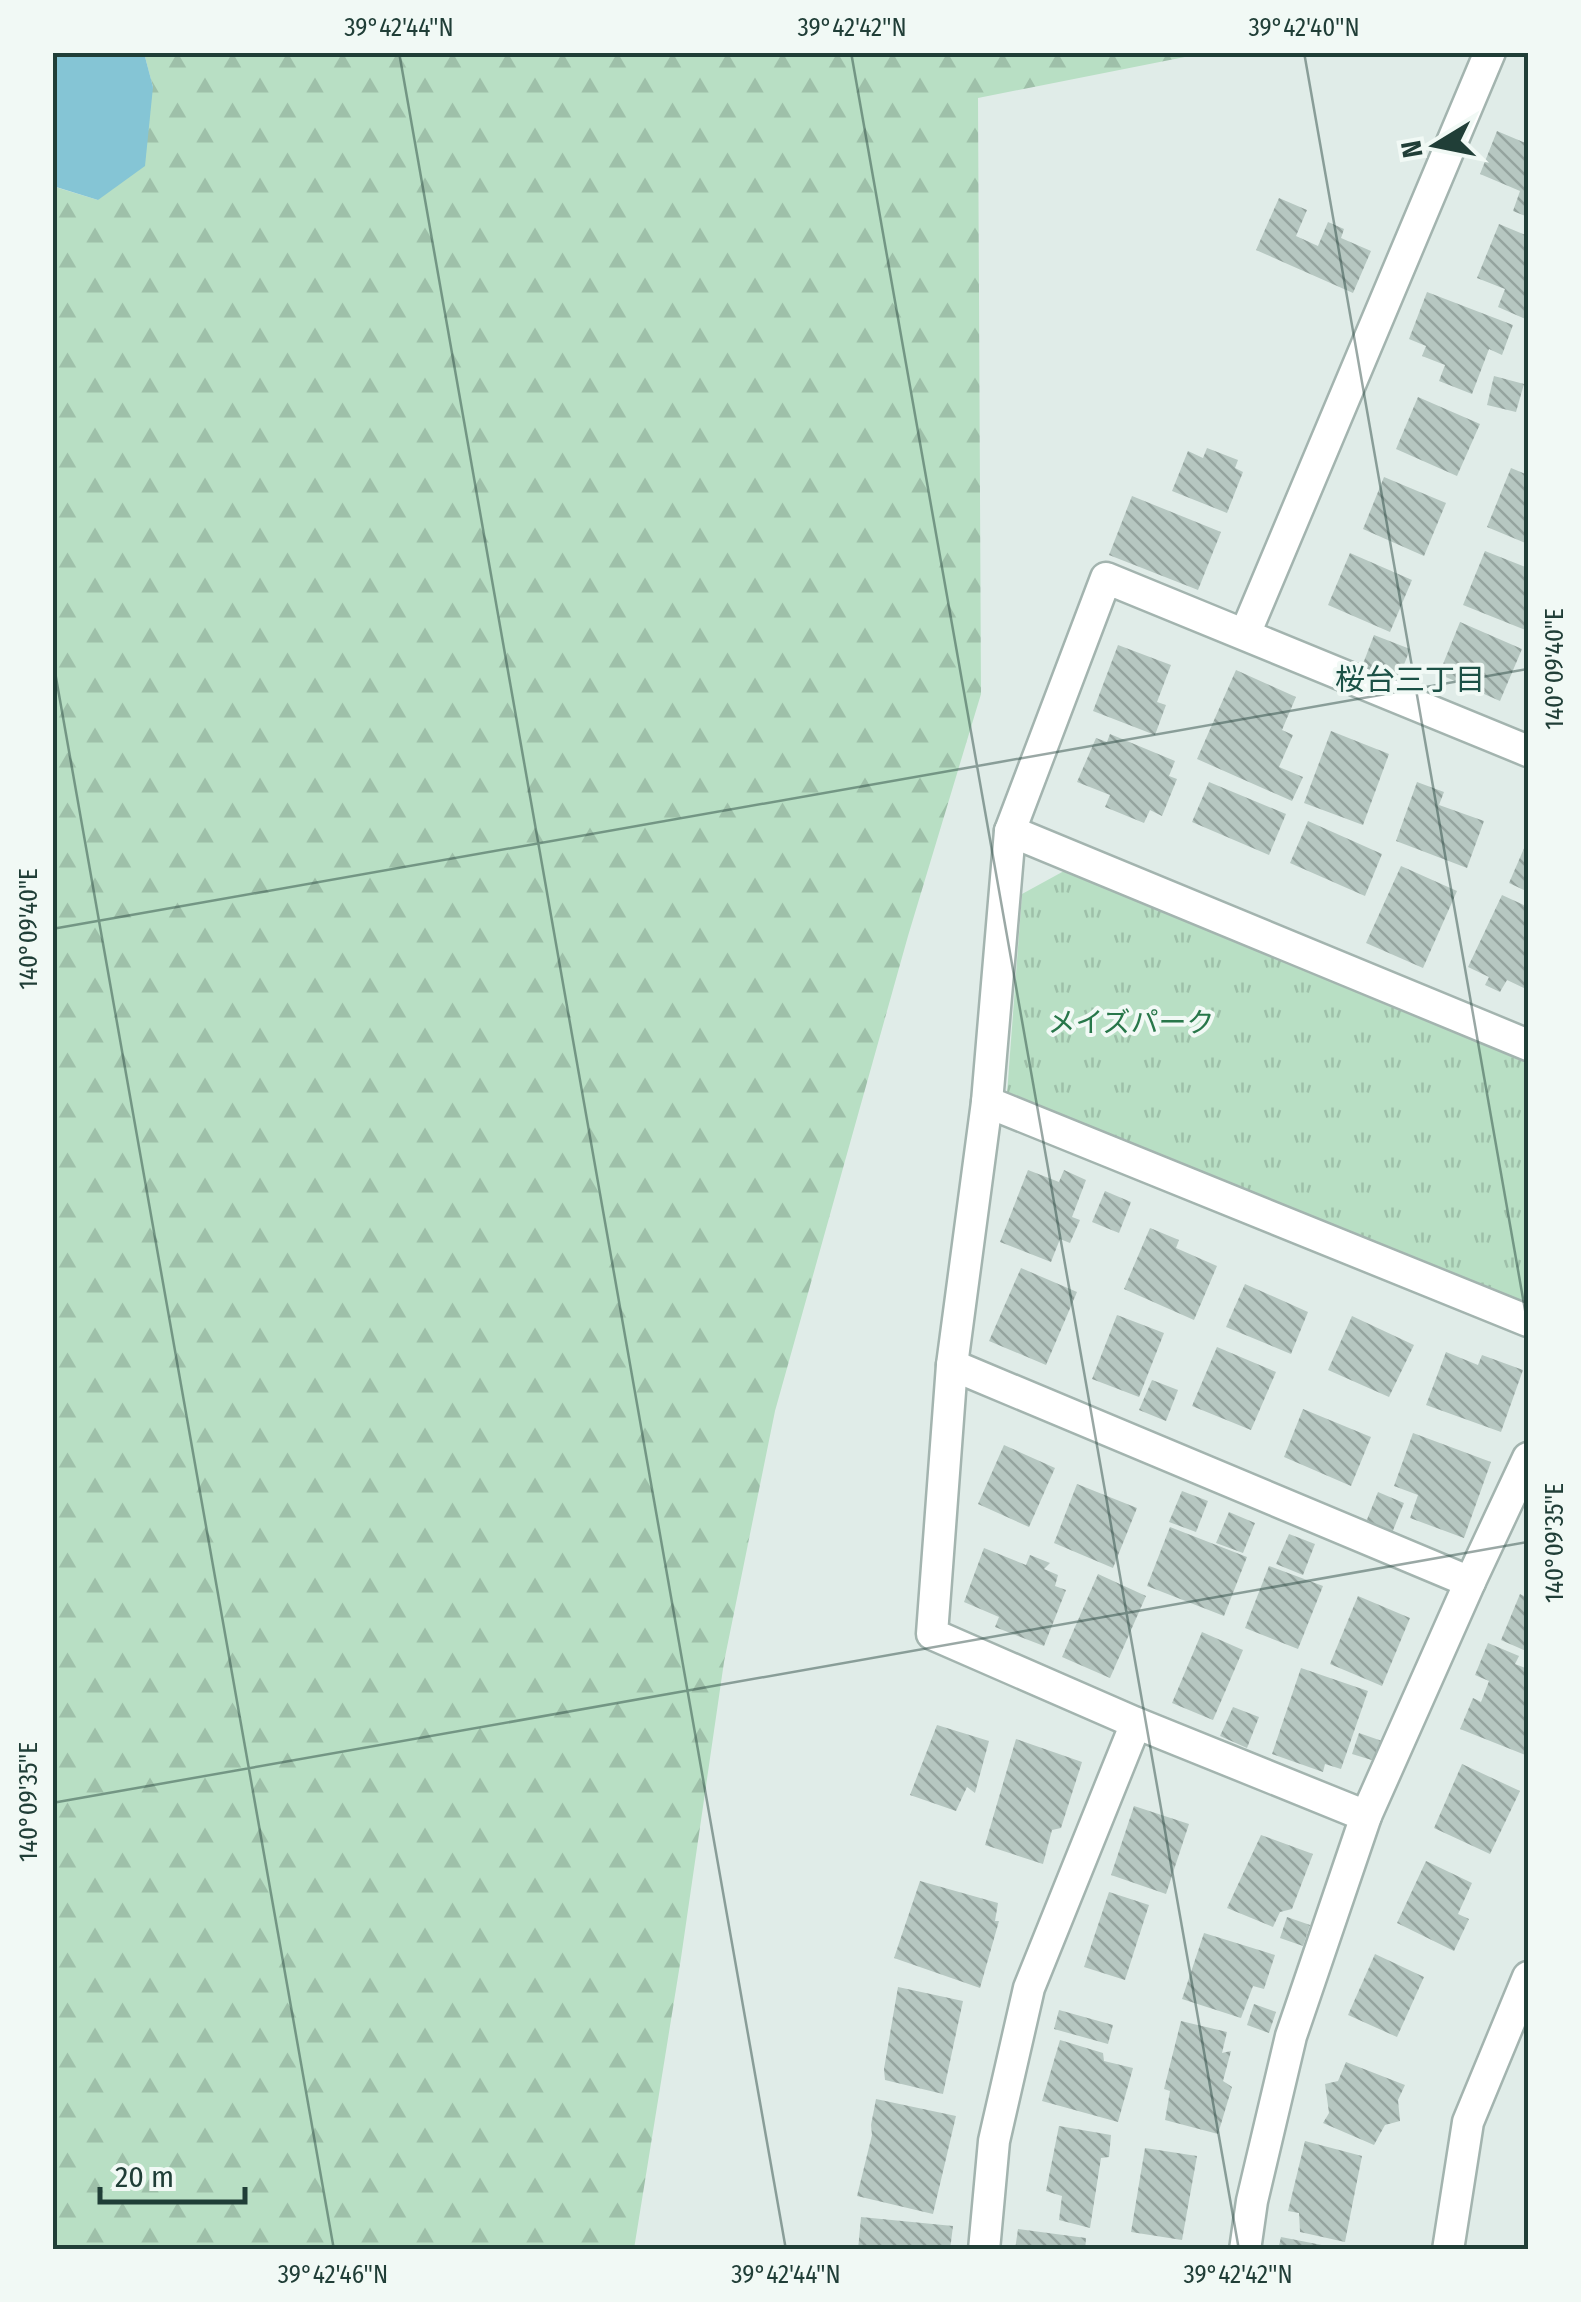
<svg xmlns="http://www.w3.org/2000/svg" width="1581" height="2302" font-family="'Fira Sans Condensed','Noto Sans JP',sans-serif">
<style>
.forest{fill:url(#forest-firs)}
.park{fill:url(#park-tufts)}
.water{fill:#85c5d5}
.building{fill:url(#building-back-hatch)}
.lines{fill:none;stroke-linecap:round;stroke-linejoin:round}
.minor-casing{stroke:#a3b4af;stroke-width:35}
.tertiary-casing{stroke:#a3b4af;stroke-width:35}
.minor{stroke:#fff;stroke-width:30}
.tertiary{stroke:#fff;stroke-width:30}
.ticks{fill:none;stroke:#203e37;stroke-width:2.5;stroke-opacity:0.45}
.labels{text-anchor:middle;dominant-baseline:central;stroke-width:8;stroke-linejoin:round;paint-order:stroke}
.park-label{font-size:28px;fill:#28774a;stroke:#f1f9f5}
.neighbourhood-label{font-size:30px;fill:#1b5146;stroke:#f1f9f5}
.neatline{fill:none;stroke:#203e37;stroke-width:4}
.ticks-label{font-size:25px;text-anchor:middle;fill:#203e37}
</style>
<defs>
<pattern id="forest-firs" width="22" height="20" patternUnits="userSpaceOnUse" patternTransform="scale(2.5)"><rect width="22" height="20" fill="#b8dfc4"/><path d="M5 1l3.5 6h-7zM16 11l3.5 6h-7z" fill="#9ec0a9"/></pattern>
<pattern id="park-tufts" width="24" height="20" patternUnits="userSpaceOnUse" patternTransform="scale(2.5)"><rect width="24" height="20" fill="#b8dfc4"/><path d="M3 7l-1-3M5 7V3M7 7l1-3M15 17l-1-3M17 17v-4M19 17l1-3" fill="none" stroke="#9ec0a9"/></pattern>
<pattern id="building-back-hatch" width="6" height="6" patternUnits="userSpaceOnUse" patternTransform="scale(2.5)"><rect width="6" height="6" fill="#b6c7c1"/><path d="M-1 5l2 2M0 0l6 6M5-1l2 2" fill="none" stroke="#94a39e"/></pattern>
</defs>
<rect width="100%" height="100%" fill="#e0ece8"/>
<path class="forest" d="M144,53H1205L978,98L981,694L908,936L775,1411L724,1662L681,1958L634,2249H53L52,186L98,200L153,87Z"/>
<path class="park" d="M1064,871L1528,1061V1307L1007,1094L1022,894Z"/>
<path class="water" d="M53,52L144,53L153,87L145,166L98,200L53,186Z"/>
<g class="building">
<path d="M1497,131L1528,144V217L1513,211L1520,191L1480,174Z"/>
<path d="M1279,198L1307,210L1296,236L1318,246L1328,222L1344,229L1341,238L1371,251L1353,293L1256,250Z"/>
<path d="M1499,224L1528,236V320L1498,307L1505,289L1477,278Z"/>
<path d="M1427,292L1513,325L1502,355L1489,349L1472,394L1439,381L1445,365L1422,356L1426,346L1409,339Z"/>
<path d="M1494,376L1524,384L1516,412L1487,405Z"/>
<path d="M1418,397L1480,424L1457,476L1396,449Z"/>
<path d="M1207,448L1238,460L1235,468L1243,472L1227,513L1172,491L1188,451L1203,458Z"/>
<path d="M1511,468L1528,475V544L1487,527Z"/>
<path d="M1384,477L1446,503L1424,556L1363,529Z"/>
<path d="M1132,496L1221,532L1198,590L1109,555Z"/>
<path d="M1485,551L1528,568V631L1463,605Z"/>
<path d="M1350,553L1412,580L1390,632L1328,605Z"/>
<path d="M1460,622L1522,649L1500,701L1439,674Z"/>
<path d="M1374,635L1410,649L1397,683L1361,669Z"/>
<path d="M1118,645L1171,665L1157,702L1166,705L1155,735L1093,711Z"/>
<path d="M1236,670L1296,697L1282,730L1293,735L1279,767L1303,777L1292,801L1197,759Z"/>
<path d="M1331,731L1389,754L1363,825L1304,803Z"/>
<path d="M1110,734L1175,761L1169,776L1177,779L1162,816L1150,810L1144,823L1105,807L1110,795L1077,782L1096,738L1107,742Z"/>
<path d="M1209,782L1286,814L1269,855L1192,822Z"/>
<path d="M1417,782L1444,792L1439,805L1484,821L1467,868L1396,841Z"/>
<path d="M1308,821L1382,854L1365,896L1290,863Z"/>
<path d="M1528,839V892L1509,883Z"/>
<path d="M1401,866L1457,891L1423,968L1366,943Z"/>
<path d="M1502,895L1528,907V990L1507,980L1500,992L1485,985L1489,977L1468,967Z"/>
<path d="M1028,1170L1059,1182L1064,1170L1086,1180L1072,1217L1080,1220L1070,1243L1060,1239L1051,1262L1000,1242Z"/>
<path d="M1105,1191L1131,1202L1119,1233L1092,1222Z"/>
<path d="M1150,1228L1179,1240L1176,1248L1217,1266L1194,1320L1124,1289Z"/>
<path d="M1021,1268L1077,1292L1046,1365L989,1341Z"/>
<path d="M1245,1284L1308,1312L1291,1354L1226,1327Z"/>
<path d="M1117,1315L1164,1333L1139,1397L1092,1379Z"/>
<path d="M1352,1316L1414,1345L1389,1397L1328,1370Z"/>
<path d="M1217,1347L1276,1372L1251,1430L1192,1406Z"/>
<path d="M1446,1352L1478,1365L1482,1355L1523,1370L1501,1432L1426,1405Z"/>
<path d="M1152,1380L1178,1390L1166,1421L1139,1410Z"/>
<path d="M1303,1409L1371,1437L1351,1486L1284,1457Z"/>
<path d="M1413,1433L1491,1462L1464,1538L1410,1518L1418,1495L1394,1486Z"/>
<path d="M1004,1445L1055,1468L1029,1527L978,1504Z"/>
<path d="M1077,1484L1137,1508L1113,1568L1054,1543Z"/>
<path d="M1182,1491L1208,1501L1196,1532L1169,1522Z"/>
<path d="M1378,1492L1404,1503L1392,1533L1366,1522Z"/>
<path d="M1229,1512L1255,1523L1243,1553L1216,1543Z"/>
<path d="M1170,1527L1247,1557L1224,1616L1147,1586Z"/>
<path d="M1289,1534L1315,1544L1303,1575L1276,1564Z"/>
<path d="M984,1548L1026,1565L1030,1555L1050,1563L1044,1569L1058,1575L1055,1586L1066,1590L1044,1646L995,1627L999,1617L964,1602Z"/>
<path d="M1269,1566L1323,1586L1298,1649L1245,1628Z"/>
<path d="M1098,1574L1146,1596L1110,1678L1062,1657Z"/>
<path d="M1520,1594L1528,1598V1652L1501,1640Z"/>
<path d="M1358,1596L1410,1618L1382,1686L1330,1664Z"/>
<path d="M1202,1632L1243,1650L1213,1720L1172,1703Z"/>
<path d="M1488,1643L1519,1656L1515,1664L1528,1669V1756L1460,1729L1473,1698L1481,1702L1489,1681L1475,1675Z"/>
<path d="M1301,1668L1368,1691L1341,1769L1325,1764L1323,1772L1272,1754Z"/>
<path d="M1233,1707L1259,1717L1247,1748L1220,1736Z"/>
<path d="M937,1725L989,1741L975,1793L967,1787L956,1811L910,1795Z"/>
<path d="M1359,1733L1382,1741L1375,1761L1352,1754Z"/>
<path d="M1016,1739L1082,1762L1061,1828L1052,1830L1043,1864L985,1845Z"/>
<path d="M1462,1764L1520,1791L1490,1854L1434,1828Z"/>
<path d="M1134,1806L1189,1824L1166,1894L1111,1875Z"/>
<path d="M1261,1835L1313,1854L1292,1909L1280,1912L1273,1927L1227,1908Z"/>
<path d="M1426,1861L1472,1883L1458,1914L1469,1919L1454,1951L1397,1923Z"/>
<path d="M920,1881L998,1903L995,1921H999L980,1988L894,1958Z"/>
<path d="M1109,1892L1149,1905L1125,1980L1084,1967Z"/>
<path d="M1287,1917L1310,1925L1303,1946L1280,1938Z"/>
<path d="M1204,1933L1275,1955L1264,1989L1253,1986L1241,2018L1182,1999Z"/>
<path d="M1375,1954L1424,1977L1397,2037L1348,2015Z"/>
<path d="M898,1987L963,2001L943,2094L885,2080L884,2069Z"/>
<path d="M1254,2004L1276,2012L1269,2033L1247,2025Z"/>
<path d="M1059,2010L1113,2025L1108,2044L1054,2029Z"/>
<path d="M1181,2021L1227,2032L1222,2053L1231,2051L1223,2081L1232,2087L1218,2134L1165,2120L1170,2091L1164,2089Z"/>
<path d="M1060,2040L1103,2053L1104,2061L1133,2068L1118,2122L1042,2101Z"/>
<path d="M1346,2062L1405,2085L1398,2100L1400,2121L1385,2125L1374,2145L1323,2123L1329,2113L1325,2084L1338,2081Z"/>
<path d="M876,2099L956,2116L933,2214L857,2196L872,2135L871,2125Z"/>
<path d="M1059,2126L1111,2135L1109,2157L1101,2158L1090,2228L1059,2220L1062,2196L1046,2191Z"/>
<path d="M1305,2141L1362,2156L1345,2242L1300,2232L1299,2213L1288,2211Z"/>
<path d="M1145,2148L1197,2156L1182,2240L1131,2232Z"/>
<path d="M861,2217L953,2226L950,2250H858Z"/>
<path d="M1018,2229L1086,2238L1085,2250H1015Z"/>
<path d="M1281,2237L1337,2248V2250H1278Z"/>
</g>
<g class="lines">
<g class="minor-casing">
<g id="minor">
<path d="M1245,634L1490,52"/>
<path d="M1010,831L1528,1045"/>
<path d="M987,1102L1528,1321"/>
<path d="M952,1365L1470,1582"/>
<path d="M1366,1816L1136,1723L932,1634L952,1365L987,1102L1010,831L1106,578L1528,751"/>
<path d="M984,2250L994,2141L1029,1988L1136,1723"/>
<path d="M1245,2250L1252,2201L1291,2036L1366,1816L1470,1582L1528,1458"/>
</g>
</g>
<g class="tertiary-casing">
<path id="tertiary" d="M1448,2250L1468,2122L1528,1977"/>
</g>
<use href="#minor" class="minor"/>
<use href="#tertiary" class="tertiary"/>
</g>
<path class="ticks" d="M399,52L786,2250M851,52L1239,2250M1304,52L1528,1327M52,55L68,52M52,655L334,2250M52,929L1528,669M52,1803L1528,1542"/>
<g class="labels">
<g class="park-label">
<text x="1131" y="1022">メイズパーク</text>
</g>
<g class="neighbourhood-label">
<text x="1410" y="680">桜台三丁目</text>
</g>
</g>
<rect width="1581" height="2302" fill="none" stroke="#f1f9f5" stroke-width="110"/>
<g transform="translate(1436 145) rotate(260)" stroke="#f1f9f5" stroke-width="8" paint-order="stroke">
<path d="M0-8L18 38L0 25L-18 38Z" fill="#203e37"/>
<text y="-15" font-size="28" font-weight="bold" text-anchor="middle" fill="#203e37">N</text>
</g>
<path d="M100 2187v15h145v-15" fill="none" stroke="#203e37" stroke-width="5"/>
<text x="115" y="2187" font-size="30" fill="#203e37" stroke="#f1f9f5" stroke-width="8" paint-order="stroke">20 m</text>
<rect x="55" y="55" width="1471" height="2192" class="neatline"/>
<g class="ticks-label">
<text x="399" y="36">39°42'44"N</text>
<text x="852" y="36">39°42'42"N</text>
<text x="1304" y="36">39°42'40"N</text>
<text transform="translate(1554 669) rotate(-90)" y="9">140°09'40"E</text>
<text transform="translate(28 929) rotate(-90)" y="9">140°09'40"E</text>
<text transform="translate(1554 1543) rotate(-90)" y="9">140°09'35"E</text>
<text transform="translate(28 1802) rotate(-90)" y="9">140°09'35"E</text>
<text x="333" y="2283">39°42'46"N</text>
<text x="786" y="2283">39°42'44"N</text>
<text x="1238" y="2283">39°42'42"N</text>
</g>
</svg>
